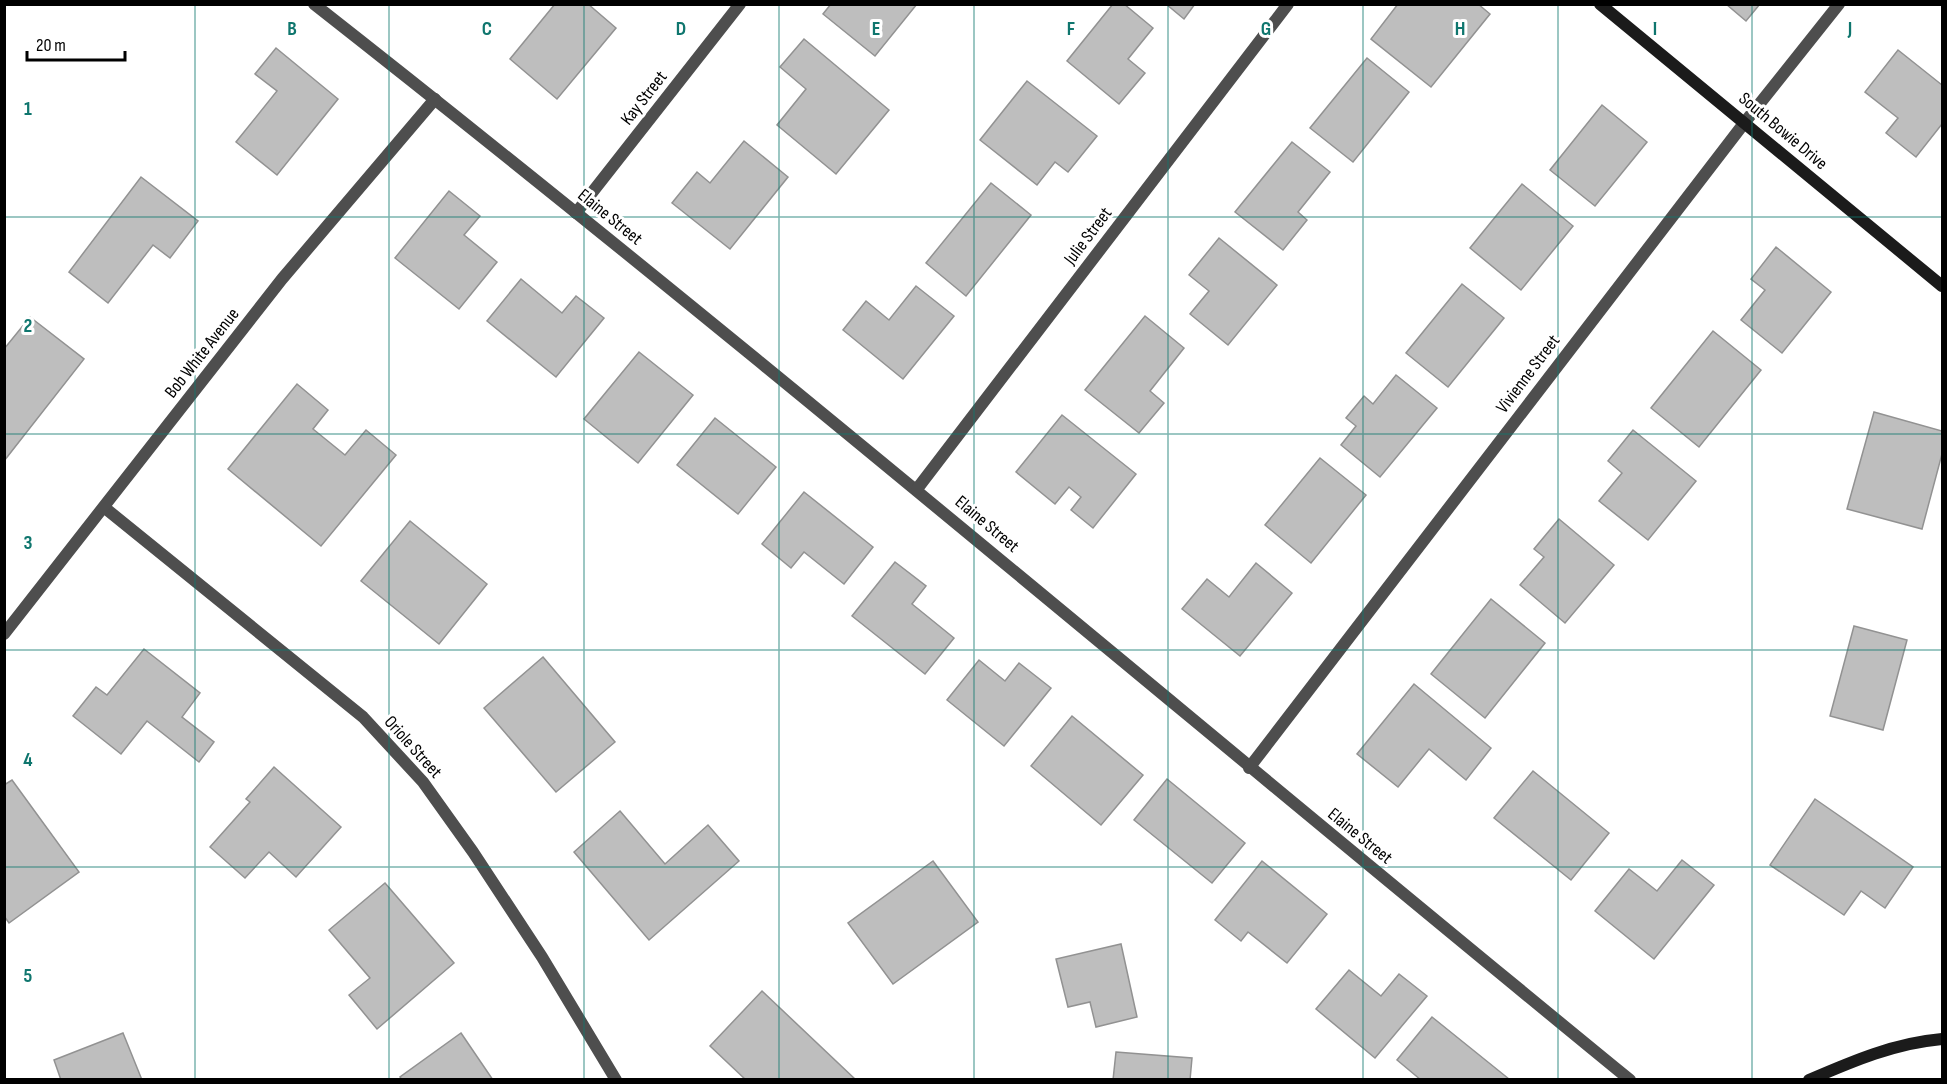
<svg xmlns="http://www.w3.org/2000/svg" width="1947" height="1084" font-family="'Sofia Sans Condensed',sans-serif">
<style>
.building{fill:#bebebe;stroke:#929292;stroke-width:1.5}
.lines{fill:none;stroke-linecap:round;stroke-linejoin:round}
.street{stroke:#4e4e4e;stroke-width:12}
.secondary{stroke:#1b1b1b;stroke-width:12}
.grid{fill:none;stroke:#0f766e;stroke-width:1.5;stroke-opacity:0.55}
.labels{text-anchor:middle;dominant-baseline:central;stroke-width:6;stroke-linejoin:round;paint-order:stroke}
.street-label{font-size:18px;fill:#000;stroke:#fff}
.grid-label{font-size:20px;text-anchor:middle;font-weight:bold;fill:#0f766e;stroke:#fff;stroke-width:6;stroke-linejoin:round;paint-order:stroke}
</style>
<rect width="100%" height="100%" fill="#fff"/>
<g class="building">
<path d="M555,4H588L616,28L557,99L510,59Z"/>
<path d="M831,4H917L875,56L823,14Z"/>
<path d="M1113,4H1124L1153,28L1128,59L1145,73L1119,104L1067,61Z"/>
<path d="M1166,4H1195L1184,19Z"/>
<path d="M1398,4H1478L1490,14L1431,87L1371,39Z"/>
<path d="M1726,4H1760L1746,21Z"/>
<path d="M804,39L889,110L836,174L777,125L806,89L780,67Z"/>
<path d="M276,48L338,99L277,175L236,142L277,91L255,74Z"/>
<path d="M1898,50L1942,85V124L1916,157L1886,133L1898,118L1865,92Z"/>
<path d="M1367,58L1409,92L1353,162L1310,128Z"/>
<path d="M1027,81L1097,136L1068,172L1055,162L1037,185L980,140Z"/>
<path d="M1602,105L1647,142L1595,206L1550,170Z"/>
<path d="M744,141L788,177L730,249L672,203L697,172L710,183Z"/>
<path d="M1292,142L1330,172L1298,212L1307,220L1283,250L1235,212Z"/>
<path d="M141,177L198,221L170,258L153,245L108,303L69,272Z"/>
<path d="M991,183L1031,215L966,296L926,263Z"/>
<path d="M1522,184L1573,226L1521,290L1470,248Z"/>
<path d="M449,191L480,216L464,235L497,262L459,309L395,258Z"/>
<path d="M1219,238L1277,285L1228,345L1190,314L1209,291L1189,275Z"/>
<path d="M1776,247L1831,292L1782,353L1741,320L1765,290L1751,279Z"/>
<path d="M521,279L562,313L576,296L604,318L556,377L487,321Z"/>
<path d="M1462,284L1504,318L1448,387L1406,353Z"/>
<path d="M916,286L954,316L903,379L843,330L866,301L889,320Z"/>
<path d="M1145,316L1184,348L1150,391L1164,403L1139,433L1085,390Z"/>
<path d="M30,317L84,359L4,461V349Z"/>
<path d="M1713,331L1761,370L1699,447L1651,408Z"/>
<path d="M639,352L693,395L638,463L584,419Z"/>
<path d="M1396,375L1437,408L1380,477L1341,445L1356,426L1346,418L1364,396L1373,404Z"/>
<path d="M297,384L328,410L313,429L345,455L366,430L396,455L321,546L228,469Z"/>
<path d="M1874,412L1942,431V454L1922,529L1847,509Z"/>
<path d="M1062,415L1136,474L1093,528L1071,510L1081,497L1069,487L1055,504L1016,472Z"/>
<path d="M715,418L776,467L738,514L677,465Z"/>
<path d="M1633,430L1696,481L1648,540L1599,501L1622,473L1608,461Z"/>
<path d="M1320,458L1366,495L1311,563L1265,525Z"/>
<path d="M804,492L873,547L844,584L804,552L791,568L762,544Z"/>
<path d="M1559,519L1614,565L1565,623L1520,585L1544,557L1534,549Z"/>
<path d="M410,521L487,584L439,644L361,581Z"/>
<path d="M895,562L926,586L912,604L954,638L925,674L852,616Z"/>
<path d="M1256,563L1292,593L1240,656L1182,609L1207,579L1229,597Z"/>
<path d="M1491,599L1545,643L1485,718L1431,674Z"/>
<path d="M1854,626L1907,640L1883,730L1830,716Z"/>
<path d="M144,649L200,693L182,717L214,742L199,762L147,721L121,754L73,716L96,687L107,695Z"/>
<path d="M543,657L615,742L556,792L484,708Z"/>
<path d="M979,660L1005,681L1019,663L1051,688L1004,746L947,700Z"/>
<path d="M1414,684L1491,748L1466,780L1429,749L1398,787L1357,754Z"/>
<path d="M1072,716L1143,775L1101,825L1031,766Z"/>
<path d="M274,767L341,827L296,877L269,852L245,878L210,847L250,802L246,799Z"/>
<path d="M1533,771L1609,833L1571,880L1494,818Z"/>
<path d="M1167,779L1245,843L1212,883L1134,820Z"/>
<path d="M12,780L79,872L9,923L4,916V785Z"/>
<path d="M1815,799L1913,867L1885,908L1861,891L1844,915L1770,865Z"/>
<path d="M620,811L665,864L708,825L739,861L649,940L574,852Z"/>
<path d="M1682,860L1714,885L1654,959L1595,911L1629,869L1657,891Z"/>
<path d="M933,861L978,922L893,984L848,923Z"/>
<path d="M1262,861L1327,914L1287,963L1248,932L1241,941L1215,920Z"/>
<path d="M385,883L454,963L377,1029L349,995L370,978L329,930Z"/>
<path d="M1121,944L1137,1017L1096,1027L1090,1002L1068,1007L1056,959Z"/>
<path d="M1349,970L1381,996L1399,974L1427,996L1375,1058L1316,1009Z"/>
<path d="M762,991L856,1080H746L710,1046Z"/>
<path d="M1432,1017L1509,1079V1080H1421L1397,1060Z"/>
<path d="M123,1033L142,1080H61L54,1060Z"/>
<path d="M461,1033L493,1080H402L400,1077Z"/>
<path d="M1116,1052L1192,1058L1190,1080H1113Z"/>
</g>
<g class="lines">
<g class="street">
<path d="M314,4C760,354 1191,721 1630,1080"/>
<path d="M576,213L740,4"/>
<path d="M917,489L1288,4"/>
<path d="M105,508L363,717L423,782L473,852L542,957L616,1080"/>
<path d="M4,634L282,279L435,99"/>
<path d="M1249,768L1745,122L1839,4"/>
</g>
<g class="secondary">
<path d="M1600,4L1942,286"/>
<path d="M1809,1080C1853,1061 1895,1043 1942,1039"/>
</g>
</g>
<path class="grid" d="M195,4V1080M389,4V1080M584,4V1080M779,4V1080M974,4V1080M1168,4V1080M1363,4V1080M1558,4V1080M1752,4V1080M4,217H1942M4,434H1942M4,650H1942M4,867H1942"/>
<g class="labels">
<g class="street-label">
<text transform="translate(644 98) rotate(-52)">Kay Street</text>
<text transform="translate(1783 131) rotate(40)">South Bowie Drive</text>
<text transform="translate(610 217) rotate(39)">Elaine Street</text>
<text transform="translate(1088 236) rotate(-53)">Julie Street</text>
<text transform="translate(202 353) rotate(-52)">Bob White Avenue</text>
<text transform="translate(1528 374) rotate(-53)">Vivienne Street</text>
<text transform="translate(987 524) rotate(40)">Elaine Street</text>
<text transform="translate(413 747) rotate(48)">Oriole Street</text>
<text transform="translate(1360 836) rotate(39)">Elaine Street</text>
</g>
</g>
<g class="grid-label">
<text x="292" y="35">B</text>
<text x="487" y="35">C</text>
<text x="681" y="35">D</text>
<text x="876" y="35">E</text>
<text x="1071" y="35">F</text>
<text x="1266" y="35">G</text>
<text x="1460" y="35">H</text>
<text x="1655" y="35">I</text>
<text x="1850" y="35">J</text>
<text x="28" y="115">1</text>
<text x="28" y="332">2</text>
<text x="28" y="549">3</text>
<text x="28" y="766">4</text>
<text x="28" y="982">5</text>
</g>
<rect width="1947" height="1084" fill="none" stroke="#000000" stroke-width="12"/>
<path d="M27 51v9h98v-9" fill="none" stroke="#000000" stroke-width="3"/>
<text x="36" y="51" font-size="18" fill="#000000" stroke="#ffffff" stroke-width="4.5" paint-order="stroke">20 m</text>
</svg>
